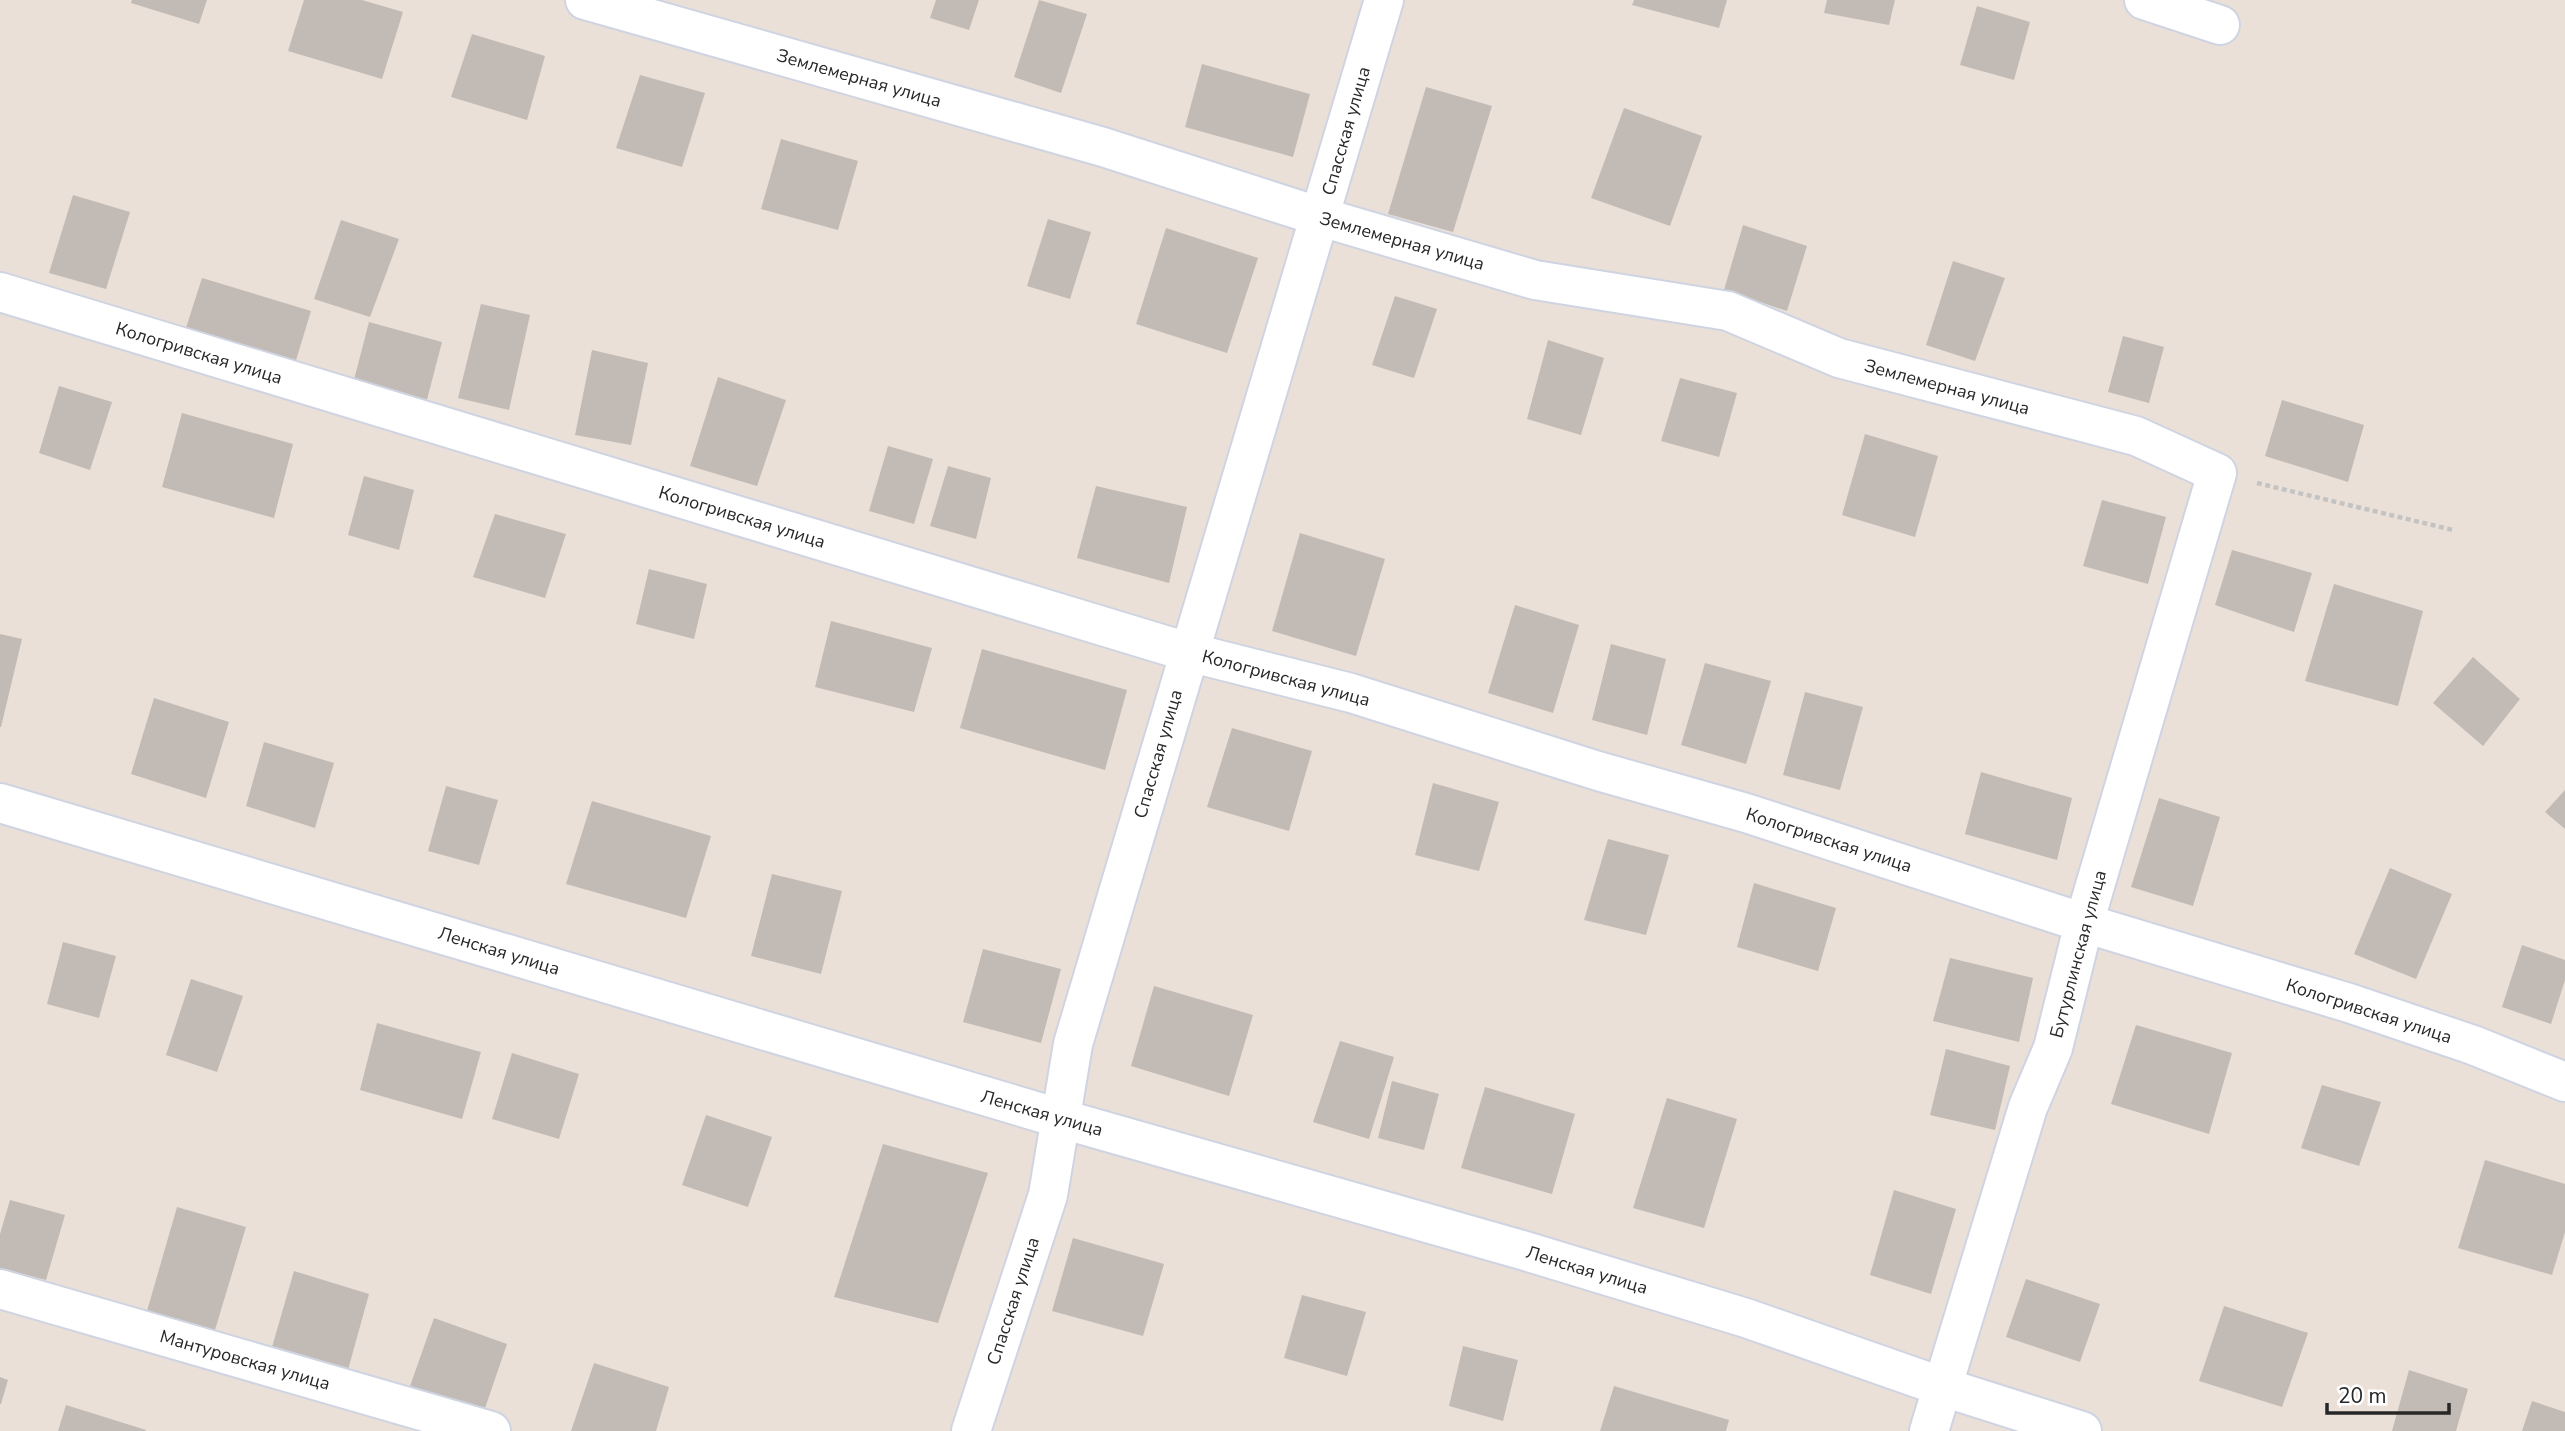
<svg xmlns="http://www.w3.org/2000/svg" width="2565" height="1431" font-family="'Nunito Sans',sans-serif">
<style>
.building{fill:#c2bab5}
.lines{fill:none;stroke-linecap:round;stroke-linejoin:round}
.minor-casing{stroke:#ced4e1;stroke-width:42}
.path{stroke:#c3c3c3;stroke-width:4.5;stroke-dasharray:5 3.5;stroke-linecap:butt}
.minor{stroke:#fff;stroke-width:38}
.labels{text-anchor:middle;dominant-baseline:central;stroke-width:6;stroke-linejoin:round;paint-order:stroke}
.street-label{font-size:18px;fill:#272727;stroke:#fff}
</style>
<rect width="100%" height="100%" fill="#ebe0d8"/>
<g class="building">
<path d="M132,0H207L199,24L131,3Z"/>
<path d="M304,0H362L403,12L382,79L288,51Z"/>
<path d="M936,0H979L969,30L930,18Z"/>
<path d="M1039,0L1087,14L1061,93L1014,77Z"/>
<path d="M1634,0H1727L1719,28L1632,5Z"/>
<path d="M1827,0H1895L1889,25L1824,13Z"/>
<path d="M1977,6L2030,22L2014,80L1960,65Z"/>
<path d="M472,34L545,56L527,120L451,97Z"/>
<path d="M1202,64L1310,94L1293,157L1185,127Z"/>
<path d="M640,75L705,93L682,167L616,148Z"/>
<path d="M1426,87L1492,106L1453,232L1388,214Z"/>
<path d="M1624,108L1702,136L1670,226L1591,198Z"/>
<path d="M781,139L858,161L838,230L761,209Z"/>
<path d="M73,195L130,212L106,289L49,273Z"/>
<path d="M1048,219L1091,232L1070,299L1027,286Z"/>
<path d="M341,220L399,239L370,317L314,299Z"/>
<path d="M1743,225L1807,246L1787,311L1724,290Z"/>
<path d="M1166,228L1258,258L1227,353L1136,324Z"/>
<path d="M1953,261L2005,278L1975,361L1926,345Z"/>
<path d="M202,278L311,311L294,367L184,334Z"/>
<path d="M1395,296L1437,309L1414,378L1372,365Z"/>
<path d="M481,304L530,315L509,410L458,398Z"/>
<path d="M369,322L442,342L423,415L350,395Z"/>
<path d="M2123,336L2164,347L2149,403L2108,392Z"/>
<path d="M1548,340L1604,358L1581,435L1527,419Z"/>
<path d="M592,350L648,363L631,445L575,435Z"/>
<path d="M718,377L786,400L757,486L690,466Z"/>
<path d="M1680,378L1737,393L1719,457L1661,441Z"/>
<path d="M59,386L112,402L90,470L39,453Z"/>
<path d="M2282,400L2364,425L2348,482L2265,456Z"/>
<path d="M182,413L293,444L274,518L162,487Z"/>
<path d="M1865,434L1938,456L1915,537L1842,515Z"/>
<path d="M888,446L933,459L914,524L869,511Z"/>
<path d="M948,466L991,478L976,539L930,526Z"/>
<path d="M364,476L414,490L399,550L348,535Z"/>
<path d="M1096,486L1187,507L1169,583L1077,558Z"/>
<path d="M2102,500L2166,517L2148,584L2083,566Z"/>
<path d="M495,514L566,534L545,598L473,577Z"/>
<path d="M1300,533L1385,559L1356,656L1272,631Z"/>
<path d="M2232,550L2312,573L2294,632L2215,605Z"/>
<path d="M649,569L707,584L694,639L636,624Z"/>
<path d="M2334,584L2423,611L2398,706L2305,681Z"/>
<path d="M1515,605L1579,625L1553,713L1488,693Z"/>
<path d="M831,621L932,648L914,712L815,687Z"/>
<path d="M0,634L22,639L1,727H0Z"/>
<path d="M1611,644L1666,659L1647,735L1592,720Z"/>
<path d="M982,649L1127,690L1105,770L960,728Z"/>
<path d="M2473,657L2520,699L2483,746L2433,703Z"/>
<path d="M1705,663L1771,681L1746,764L1681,745Z"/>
<path d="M1805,692L1863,707L1840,790L1783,775Z"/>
<path d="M154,698L229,722L206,798L131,774Z"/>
<path d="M1232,728L1312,751L1289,831L1207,807Z"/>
<path d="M264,742L334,763L315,828L246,806Z"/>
<path d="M1981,772L2072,798L2057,860L1965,834Z"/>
<path d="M1433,783L1499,802L1479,871L1415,855Z"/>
<path d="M446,786L498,800L479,865L428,851Z"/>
<path d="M2565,790V829L2545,812Z"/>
<path d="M2159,798L2220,817L2193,906L2131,887Z"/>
<path d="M592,801L711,836L686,918L566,884Z"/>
<path d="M1608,839L1669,855L1646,935L1584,920Z"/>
<path d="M2390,868L2452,894L2416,979L2354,954Z"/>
<path d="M772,874L842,891L821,974L751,956Z"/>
<path d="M1754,883L1836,908L1818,971L1737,947Z"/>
<path d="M63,942L116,956L99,1018L47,1004Z"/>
<path d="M2522,945L2565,960V980L2551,1024L2502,1007Z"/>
<path d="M983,949L1061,969L1041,1043L963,1022Z"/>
<path d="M1950,958L2033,978L2019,1042L1933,1021Z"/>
<path d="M191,979L243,996L217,1072L166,1055Z"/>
<path d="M1154,986L1253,1015L1229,1096L1131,1066Z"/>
<path d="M377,1023L481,1052L462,1119L360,1090Z"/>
<path d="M2136,1025L2232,1053L2209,1134L2111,1104Z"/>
<path d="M1340,1041L1394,1057L1369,1139L1313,1122Z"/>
<path d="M1946,1049L2010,1066L1995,1130L1930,1115Z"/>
<path d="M512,1053L579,1074L559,1139L492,1119Z"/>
<path d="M1392,1081L1439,1094L1424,1150L1378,1138Z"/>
<path d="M2322,1085L2381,1102L2359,1166L2301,1148Z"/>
<path d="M1485,1087L1575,1114L1552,1194L1461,1168Z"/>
<path d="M1667,1098L1737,1119L1704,1228L1633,1208Z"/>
<path d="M706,1115L772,1137L748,1207L682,1185Z"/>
<path d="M883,1144L988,1173L938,1323L834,1297Z"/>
<path d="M2485,1160L2565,1184V1232L2552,1275L2458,1248Z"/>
<path d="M1894,1190L1956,1209L1931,1294L1870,1275Z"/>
<path d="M10,1200L65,1215L46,1280L0,1268V1234Z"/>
<path d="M177,1207L246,1227L215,1330L147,1311Z"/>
<path d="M1073,1238L1164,1264L1143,1336L1052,1311Z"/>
<path d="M294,1271L369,1294L348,1370L272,1347Z"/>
<path d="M2026,1279L2100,1304L2080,1362L2006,1337Z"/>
<path d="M1302,1295L1366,1312L1347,1376L1284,1358Z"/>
<path d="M2224,1306L2308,1333L2282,1407L2199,1381Z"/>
<path d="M434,1318L507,1344L483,1414L409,1389Z"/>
<path d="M1463,1346L1518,1360L1503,1421L1449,1406Z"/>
<path d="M594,1363L669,1387L656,1431H571Z"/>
<path d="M2409,1370L2468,1389L2456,1431H2392Z"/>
<path d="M0,1377L8,1380L1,1404H0Z"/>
<path d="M1614,1386L1729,1420L1726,1431H1600Z"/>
<path d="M2532,1401L2565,1412V1431H2522Z"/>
<path d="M66,1405L146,1430V1431H58Z"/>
</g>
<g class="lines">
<g class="minor-casing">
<g id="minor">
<path d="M585,0L1103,147L1321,217L1535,280L1728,311L1839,358L2136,436L2217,473L2084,923L2053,1048L2028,1107L1929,1431"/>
<path d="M2144,0L2220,25"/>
<path d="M0,292L1188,652L1351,693L1598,771L1746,813L2084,923L2349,1003L2473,1045L2565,1082"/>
<path d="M0,803L1062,1119L1522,1250L1746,1318L1943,1387L2082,1431"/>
<path d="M0,1289L491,1431"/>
<path d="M971,1431L1048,1195L1073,1044L1384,0"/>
</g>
</g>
<path class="path" d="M2257,483L2453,530"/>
<use href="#minor" class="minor"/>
</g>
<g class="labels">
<g class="street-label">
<text transform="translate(859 78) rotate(16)">Землемерная улица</text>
<text transform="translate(1346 131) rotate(-74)">Спасская улица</text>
<text transform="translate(1402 241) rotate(16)">Землемерная улица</text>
<text transform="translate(199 353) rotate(17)">Кологривская улица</text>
<text transform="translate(1947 387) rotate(15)">Землемерная улица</text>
<text transform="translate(742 517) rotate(17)">Кологривская улица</text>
<text transform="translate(1286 678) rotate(15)">Кологривская улица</text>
<text transform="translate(1158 754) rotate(-74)">Спасская улица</text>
<text transform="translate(1829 840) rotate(18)">Кологривская улица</text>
<text transform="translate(499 951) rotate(17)">Ленская улица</text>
<text transform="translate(2078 954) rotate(-75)">Бутурлинская улица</text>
<text transform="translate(2369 1011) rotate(18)">Кологривская улица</text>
<text transform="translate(1042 1113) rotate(16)">Ленская улица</text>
<text transform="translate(1587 1270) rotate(17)">Ленская улица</text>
<text transform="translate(1013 1301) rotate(-72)">Спасская улица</text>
<text transform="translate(245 1360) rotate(16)">Мантуровская улица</text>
</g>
</g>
<path d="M2327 1403v10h122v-10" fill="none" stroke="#272727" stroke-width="3.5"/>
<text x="2338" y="1403" font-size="21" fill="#272727" stroke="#ffffff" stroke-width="5" paint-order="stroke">20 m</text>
</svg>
